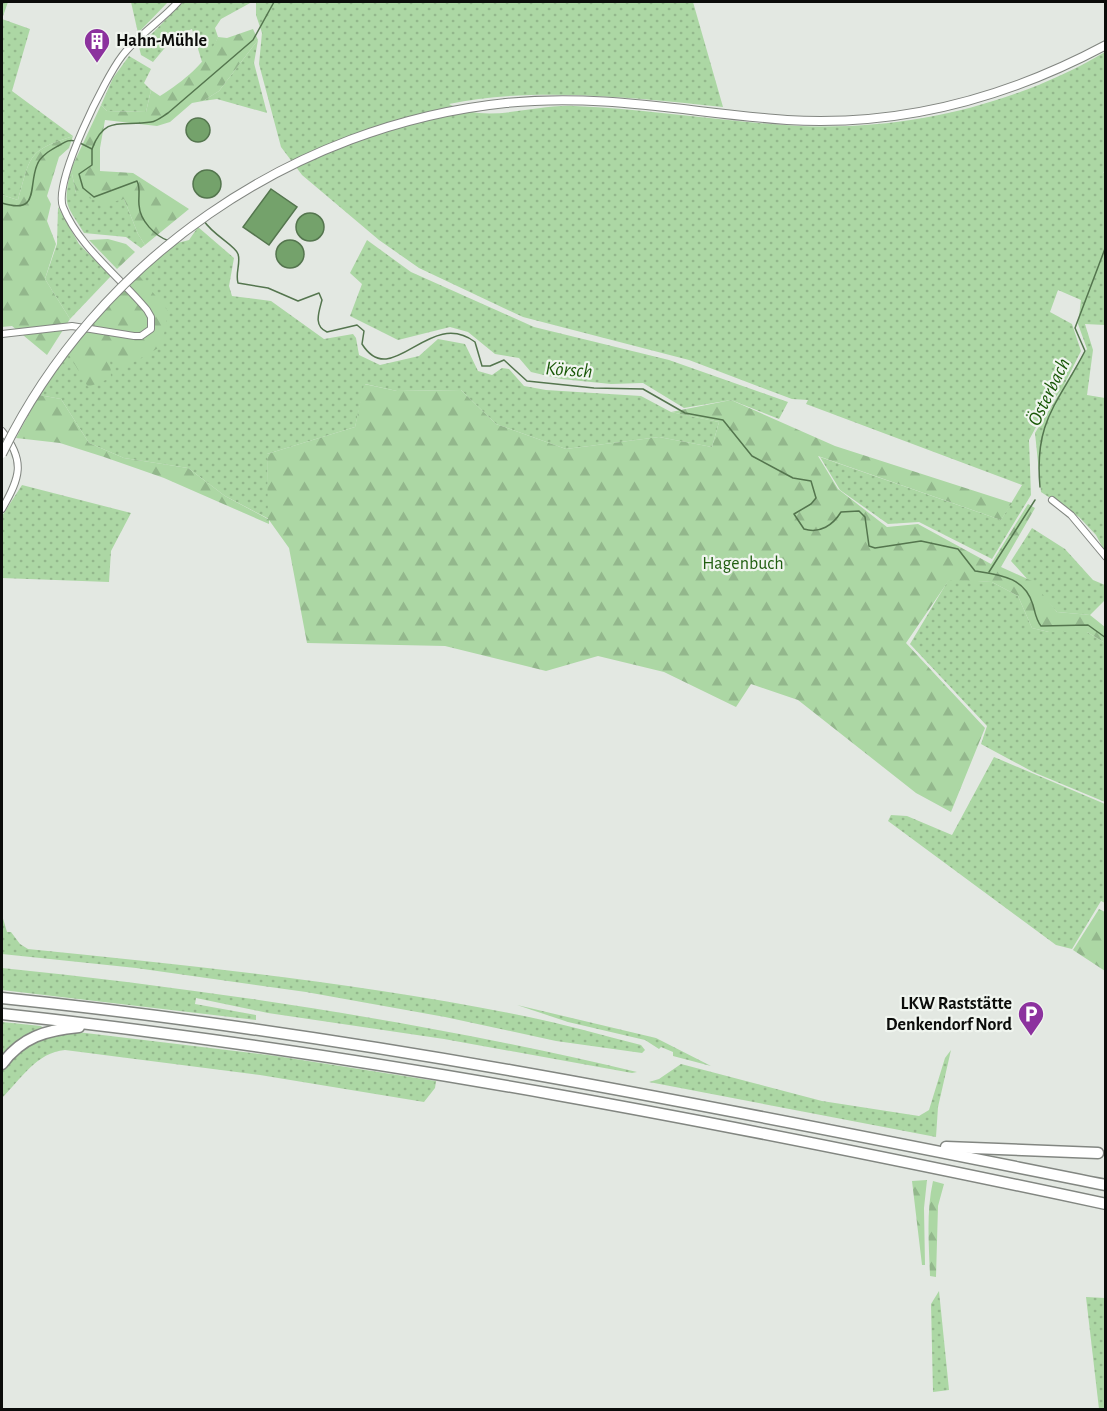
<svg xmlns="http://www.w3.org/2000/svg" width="1107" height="1411" font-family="'Alegreya Sans',sans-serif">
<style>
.grass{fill:url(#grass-dots);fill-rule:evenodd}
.forest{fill:url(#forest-firs)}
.water{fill:#74a26b;stroke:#54754e;stroke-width:1.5}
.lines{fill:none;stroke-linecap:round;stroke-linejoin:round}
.stream{stroke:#54754e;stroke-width:1.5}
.minor-casing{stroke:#828681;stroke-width:8}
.secondary-casing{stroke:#828681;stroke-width:10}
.motorway-casing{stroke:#828681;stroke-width:13}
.minor{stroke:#fff;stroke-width:6}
.secondary{stroke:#fff;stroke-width:8}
.motorway{stroke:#fff;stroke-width:10}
.secondary-bridge-casing{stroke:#828681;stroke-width:10;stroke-linecap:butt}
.secondary-bridge{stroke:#fff;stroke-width:8}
.labels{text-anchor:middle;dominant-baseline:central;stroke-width:4.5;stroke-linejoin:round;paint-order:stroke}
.poi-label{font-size:18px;font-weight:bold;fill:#0b0c0a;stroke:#f0f5ef;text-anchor:start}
.park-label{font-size:18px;fill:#205e11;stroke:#f0f5ef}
.water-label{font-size:20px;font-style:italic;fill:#195807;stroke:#f0f5ef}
</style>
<defs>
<pattern id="grass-dots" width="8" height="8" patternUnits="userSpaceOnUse" patternTransform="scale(1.5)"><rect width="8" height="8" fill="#acd7a4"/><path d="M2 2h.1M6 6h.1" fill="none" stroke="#93b78c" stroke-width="1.8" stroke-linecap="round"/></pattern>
<pattern id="forest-firs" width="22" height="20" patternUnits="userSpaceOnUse" patternTransform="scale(1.5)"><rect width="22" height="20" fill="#acd7a4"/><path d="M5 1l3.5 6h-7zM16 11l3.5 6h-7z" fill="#93b78c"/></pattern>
</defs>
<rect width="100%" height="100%" fill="#e3e8e2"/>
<g class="grass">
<path d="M2,2H8L2,19L30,29L12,91L73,136C27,151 31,155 18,200L2,195Z"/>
<path d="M131,2H168L138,33Z"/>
<path d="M183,2H252L221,19L215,28L218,37L211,54L202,62L192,29L174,37L153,62L141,55L139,47Z"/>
<path d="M256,2H693L723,107C638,98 533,86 449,104C486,125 533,104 574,106C650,109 724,122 800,126C904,131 1016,105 1105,52L1106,169L1102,174L1105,171V325L1085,324L1093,350L1087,395L1105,398V552L1096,535L1079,517L1041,492L1035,433L1062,389L1043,414L1029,440L1031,495L992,559L919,522L888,524L840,490L820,457L1001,520L1022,485L806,404L808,400L792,399L689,360L523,317L419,268L379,240L302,175L281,147L259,64L262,33L256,15ZM1058,290L1081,300L1078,324L1087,349L1063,387L1081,351L1072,324L1050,312Z"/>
<path d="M258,40L254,63L267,113L217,99L203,101L219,91Z"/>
<path d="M129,56L151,69L144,83L151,90L146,112L107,111L101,105L113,78Z"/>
<path d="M71,169L76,193L124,199L138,234L145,245L141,248L126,237L84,233C65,202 63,206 71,169Z"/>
<path d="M58,207L79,244L111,276L70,319L45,279L57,244Z"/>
<path d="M198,227L234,258L229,286L232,296L271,301L324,339L353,334L356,338L359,355L380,365L419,356L438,339L465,344L478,371L492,375L502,368L509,369L524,386L546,390L641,396L671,412L719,422L712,447L659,437L566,449L496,424L461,390L397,391L365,384L355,427L267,454L269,519L225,496L188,468L124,458L89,443L61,399L39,395L68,352L110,357L137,273L166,246L189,240Z"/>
<path d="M367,240L411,272L534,327L669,360L788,402L779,419L731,400L684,408L643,383L611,384L561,379L531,372L519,358L495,354L468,332L450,327L398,340L350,316L362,284L350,273Z"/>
<path d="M22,485L131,513L111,551L109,582L2,578V516Z"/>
<path d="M1032,528L1065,549L1093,580L1105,585V600L1090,615L1057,612L1011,561Z"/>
<path d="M949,579L992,582L1018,596L1032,628L1049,632H1087L1105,643V802L1033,772L981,744L987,726L910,644Z"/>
<path d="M994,757L1105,804V903L1101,901L1072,949L1056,945L888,821L891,815L907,816L952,835Z"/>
<path d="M2,915L7,932H11L20,944L28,949C188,965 350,982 509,1013C553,1021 597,1034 641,1045L645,1050L642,1053L556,1041L445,1017L306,992L136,968L2,954Z"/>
<path d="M2,968C217,990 436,1024 637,1072L632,1073L444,1039L268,1013L196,998L195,1004L256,1015V1020L2,990Z"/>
<path d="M517,1005L656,1038L711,1066L673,1056V1052L661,1047L659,1049L645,1040L568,1022Z"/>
<path d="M2,1022L41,1026L43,1028L2,1060Z"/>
<path d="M69,1031L276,1056L436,1081L435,1088L424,1102L260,1075L65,1050C37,1052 20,1080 2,1098V1069L30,1041Z"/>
<path d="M951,1050L938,1107L936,1137L649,1082L659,1079L681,1064L822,1101L919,1116L929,1110L945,1058Z"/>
<path d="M939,1291L949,1390L933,1392L931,1304Z"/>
<path d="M1086,1297L1105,1298V1409H1099Z"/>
</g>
<g class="forest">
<path d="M253,29L258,40L219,91L203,101L192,103L170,122L157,126L105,120L100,148V171L133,173L189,209L145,245L138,234L124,199L105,204L76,193L71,169L101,105L107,111L146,112L151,90L160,96C184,81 206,63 218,37L227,38Z"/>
<path d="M73,136L69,148L59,157L47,196L51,204L47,221L56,244L45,279L70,319L47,355L12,326L2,327V195L18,200C31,155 27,151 73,136Z"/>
<path d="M108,239L126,244L135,252L117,269L89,240Z"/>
<path d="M137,273L168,311L162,346L125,367L110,357L111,378L88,387L68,353Z"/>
<path d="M364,384L397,391L461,390L496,424L566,449L659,437L712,447L719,422L671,412L731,400L835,446L1012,503L1001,520L818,456L838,489L887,527L918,524L991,564L1028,504L1035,508L1001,567L1032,581L1057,612L1090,615L1105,627V643L1087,632H1049L1032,628L1018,596L992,582L949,580L906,643L985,728L951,812L916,793L798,700L751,684L736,707L664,672L598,656L546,671L445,646L307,643L289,548L269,520V524L164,478L104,457L60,443L16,438L39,395L61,399L89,443L124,458L188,468L225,496L268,519L267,454L355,427Z"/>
<path d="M1099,909L1105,912V971L1073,950Z"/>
<path d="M927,1180L924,1208L925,1265H922L912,1181Z"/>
<path d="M933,1181L944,1184L938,1206L936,1277L930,1276C929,1245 926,1212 933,1181Z"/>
</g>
<g class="water">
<circle cx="198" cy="130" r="12"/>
<circle cx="207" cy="184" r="14"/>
<path d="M271,189L297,207L269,245L243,227Z"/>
<circle cx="310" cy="227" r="14"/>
<circle cx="290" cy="254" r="14"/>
</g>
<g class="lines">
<g class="stream">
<path d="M80,143L92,149V165L79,174L83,188L94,197L137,181C141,189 138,196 139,205C140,221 155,236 169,241"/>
<path d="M92,149C105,114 122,127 151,122C157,121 163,116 168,113L253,40L274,2"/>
<path d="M2,203C40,215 28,187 37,165C40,156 51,150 58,146C65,142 68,139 76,141"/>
<path d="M204,221C213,235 236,246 238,254C241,263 235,273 238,283L268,288L298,301L319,293L322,300C319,312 313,326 327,332L357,325L364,331L362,344C392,392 429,307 475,342L482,366H490L504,360L527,381L594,388L643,389L685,413L723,420L752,456L793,478L811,481L816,498L811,504L794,514L804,529C820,534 833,525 841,512L859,511L865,517L869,546L875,548L921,541L958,549L975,571C1000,575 1025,577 1033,605C1035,612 1036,620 1041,626L1088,625L1106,638"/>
<path d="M1040,487C1034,421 1057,405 1085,351L1075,328L1106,246"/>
<path d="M989,572L1035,500"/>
</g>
<g class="minor-casing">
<g id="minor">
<path d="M2,334L72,326L134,336H141L151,329V317L147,310C120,277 79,247 63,207C53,182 105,78 122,56C138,35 161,21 178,2"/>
<path d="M2,431C26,461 20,478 2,509"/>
<path d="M1052,500L1071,515L1106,557"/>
</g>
</g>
<g class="secondary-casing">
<path id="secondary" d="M506,103C605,93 690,113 787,120C900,127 1007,98 1106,45"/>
</g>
<g class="motorway-casing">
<g id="motorway">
<path d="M2,998C374,1036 739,1112 1106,1185"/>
<path d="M2,1014C374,1054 740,1126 1106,1204"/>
<path d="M2,1064C22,1037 46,1030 79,1027"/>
<path d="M946,1147L1098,1153"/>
</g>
</g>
<use href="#minor" class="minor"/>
<use href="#secondary" class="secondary"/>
<use href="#motorway" class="motorway"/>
<g class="secondary-bridge-casing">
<path id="secondary-bridge" d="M2,454C96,260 292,125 506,103"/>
</g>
<use href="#secondary-bridge" class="secondary-bridge"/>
</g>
<defs>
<g id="building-pin" transform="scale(1.35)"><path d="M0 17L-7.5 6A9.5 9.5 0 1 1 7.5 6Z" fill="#8c329e" stroke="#f0f5ef"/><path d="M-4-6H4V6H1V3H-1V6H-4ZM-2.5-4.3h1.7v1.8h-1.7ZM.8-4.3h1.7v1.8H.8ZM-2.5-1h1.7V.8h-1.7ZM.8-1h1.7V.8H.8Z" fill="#fff"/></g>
<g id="parking-pin" transform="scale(1.35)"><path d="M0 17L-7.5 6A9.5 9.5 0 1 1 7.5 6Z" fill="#8c329e" stroke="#f0f5ef"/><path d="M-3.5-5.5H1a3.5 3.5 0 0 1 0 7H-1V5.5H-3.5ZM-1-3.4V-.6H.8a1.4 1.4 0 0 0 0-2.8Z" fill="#fff"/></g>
</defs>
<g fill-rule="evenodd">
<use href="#building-pin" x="97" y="41"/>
<use href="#parking-pin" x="1031" y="1014"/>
</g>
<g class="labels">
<g class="poi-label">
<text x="116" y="41">Hahn-Mühle</text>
<text x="1012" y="1004" text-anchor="end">LKW Raststätte<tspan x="1012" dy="21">Denkendorf Nord</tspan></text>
</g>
<g class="park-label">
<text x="743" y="564">Hagenbuch</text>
</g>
<g class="water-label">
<text transform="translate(569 370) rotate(4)">Körsch</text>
<text transform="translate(1049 392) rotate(-64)">Österbach</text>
</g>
</g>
<rect width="1107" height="1411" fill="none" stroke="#0b0c0a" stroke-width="6"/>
</svg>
